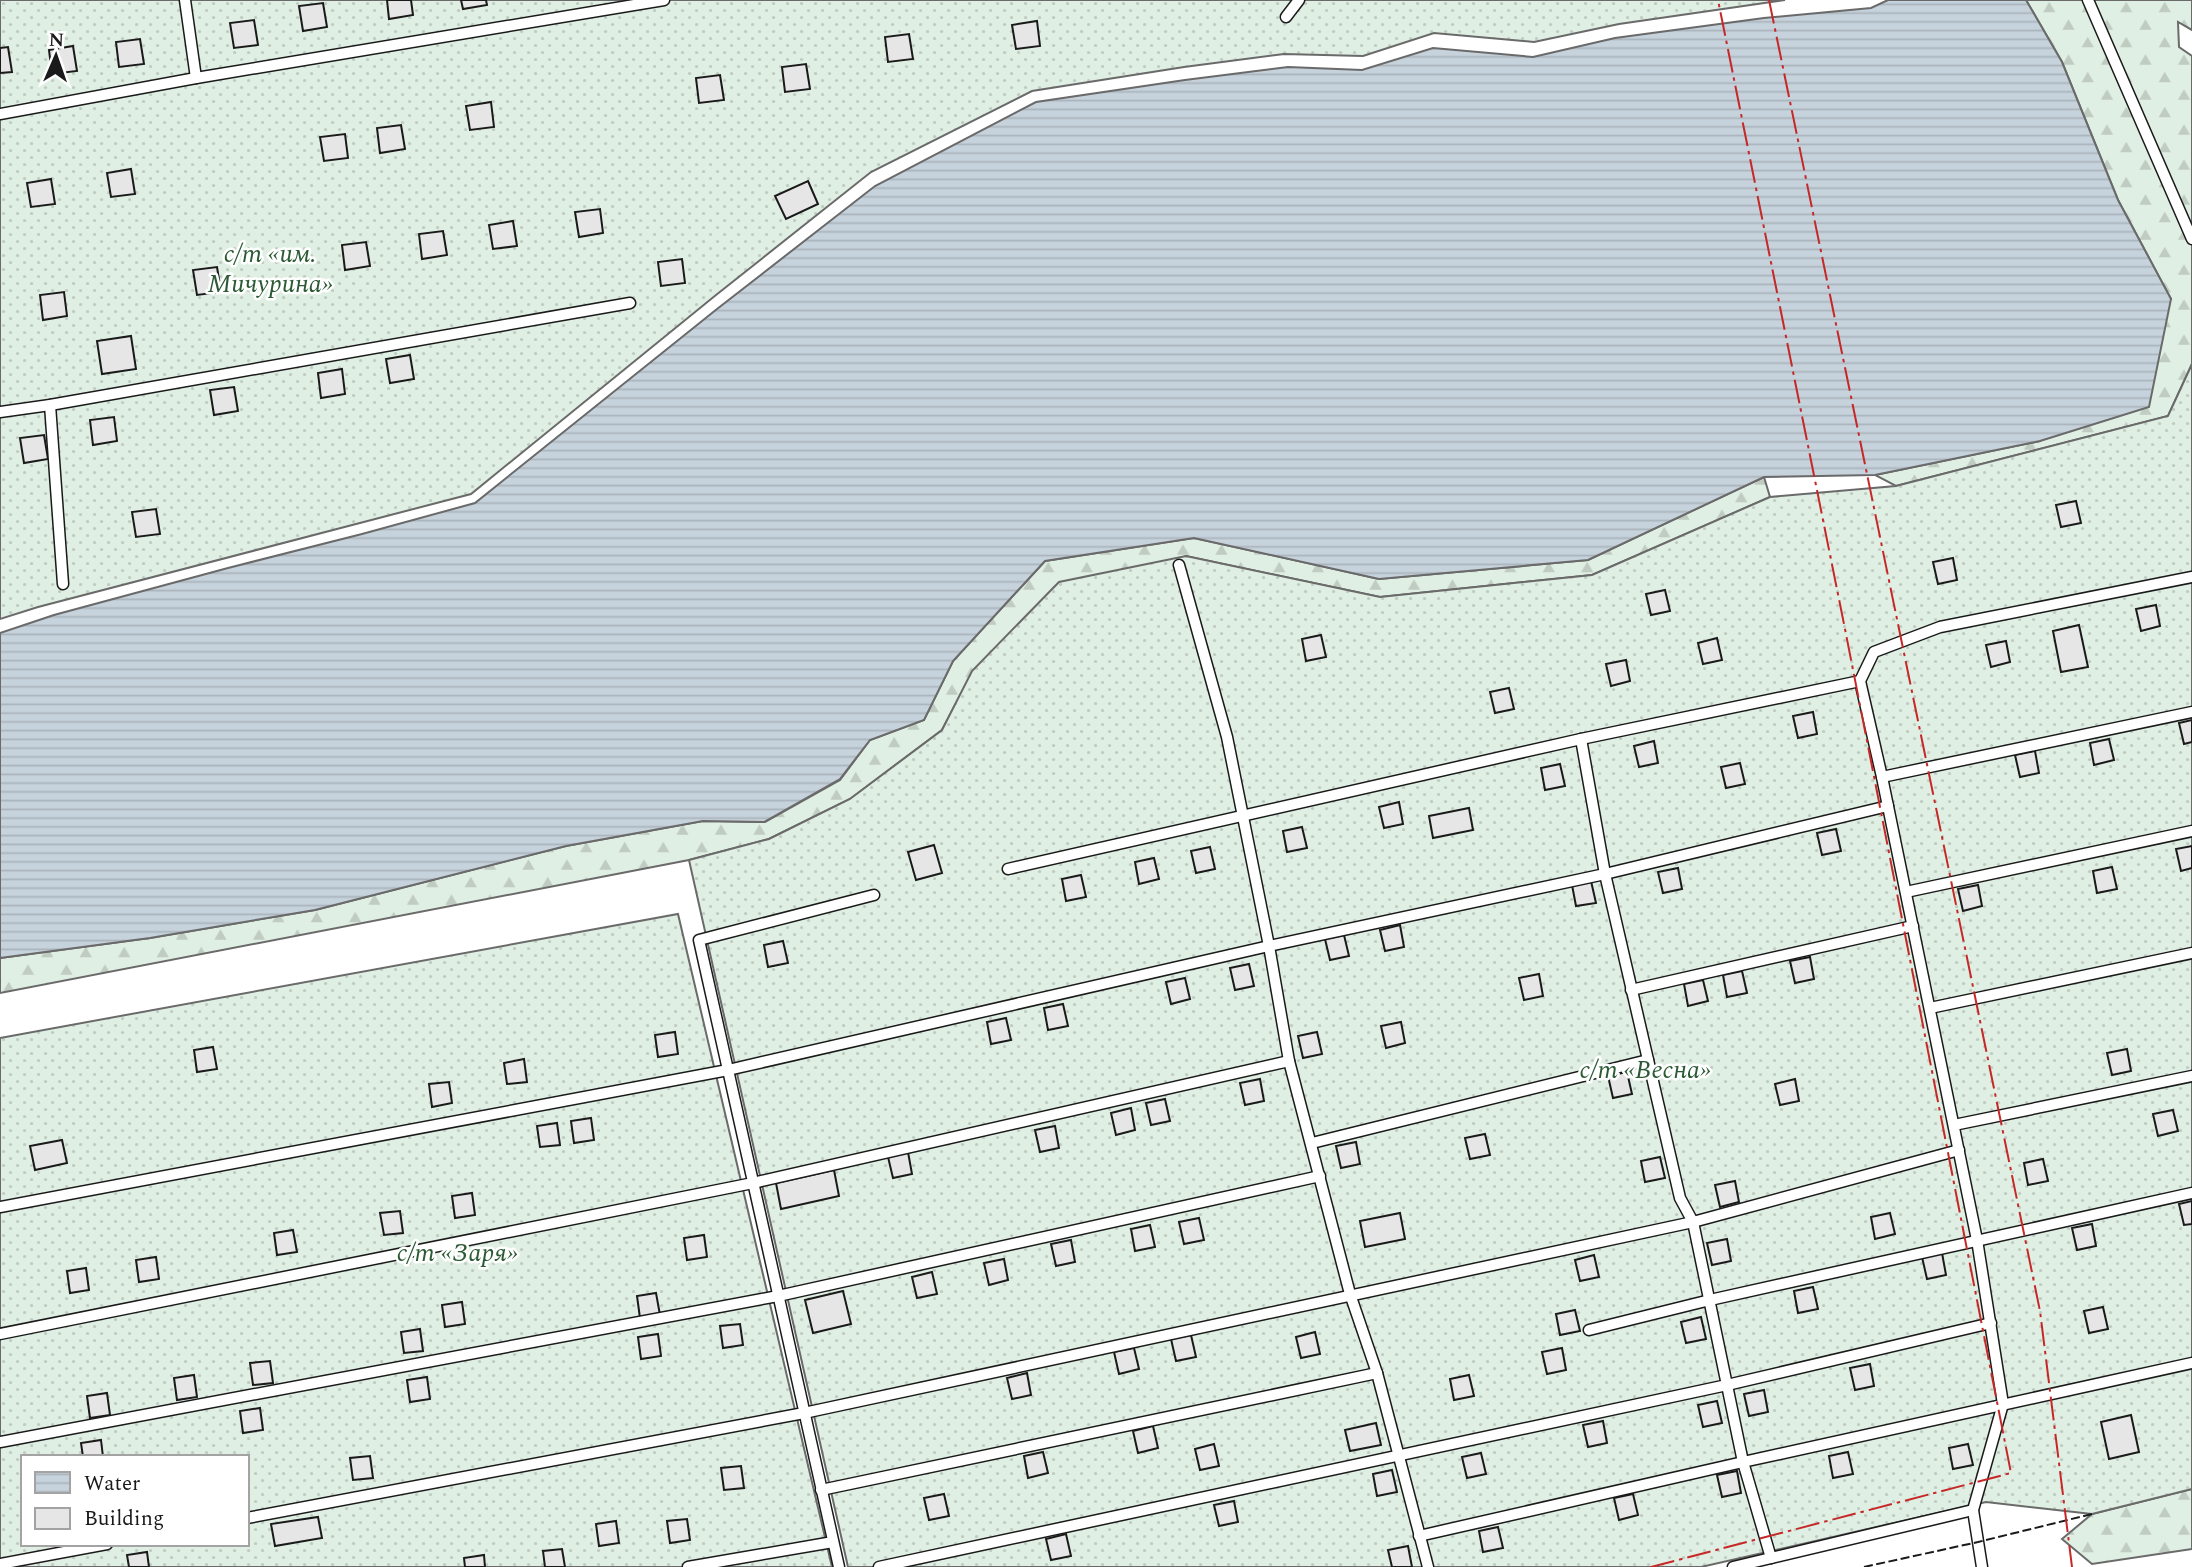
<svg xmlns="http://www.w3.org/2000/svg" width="2192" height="1567" font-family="Spectral,serif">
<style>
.forest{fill:url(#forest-firs);stroke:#6a6a6a;stroke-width:2}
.garden{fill:url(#garden-dots);stroke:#6a6a6a;stroke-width:2;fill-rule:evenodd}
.water{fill:url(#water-rules);stroke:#6a6a6a;stroke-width:2}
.building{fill:#e6e6e6;stroke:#1a1a1a;stroke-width:2}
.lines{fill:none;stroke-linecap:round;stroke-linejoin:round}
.lane-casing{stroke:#1a1a1a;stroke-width:13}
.lane{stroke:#fff;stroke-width:10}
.fence{stroke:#1a1a1a;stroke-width:2;stroke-dasharray:9 3.5;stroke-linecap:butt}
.power{stroke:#c62828;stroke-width:2;stroke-dasharray:24 5 3.5 5;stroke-linecap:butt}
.labels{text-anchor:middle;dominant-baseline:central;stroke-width:5;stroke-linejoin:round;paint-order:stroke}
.park-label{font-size:26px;font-style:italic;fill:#2b5a34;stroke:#fff}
</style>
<defs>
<pattern id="forest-firs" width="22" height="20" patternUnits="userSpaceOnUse" patternTransform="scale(1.75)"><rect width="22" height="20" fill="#e0efe3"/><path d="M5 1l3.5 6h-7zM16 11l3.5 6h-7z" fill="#c0ccc2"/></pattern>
<pattern id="garden-dots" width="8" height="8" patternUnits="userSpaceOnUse" patternTransform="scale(1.75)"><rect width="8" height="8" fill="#e0efe3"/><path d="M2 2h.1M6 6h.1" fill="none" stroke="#c0ccc2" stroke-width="1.8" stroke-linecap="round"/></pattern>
<pattern id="water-rules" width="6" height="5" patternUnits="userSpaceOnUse" patternTransform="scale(1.75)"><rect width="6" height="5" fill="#c6d2dc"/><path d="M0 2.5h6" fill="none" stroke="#aab4bc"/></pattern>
</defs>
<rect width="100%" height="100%" fill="#fff"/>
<g class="forest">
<path d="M2026,0H2192V30L2178,22L2179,47L2192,56V364L2168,416L1896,486L1875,475L2040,441L2171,299L2118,200L2062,62Z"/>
<path d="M1764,477L1770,497L1592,575L1380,597L1186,556L973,671L942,730L850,799L769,839L689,860L0,993V958L150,938L315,910L566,846L703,821L765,822L840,780L870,740L924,720L953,661L1045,561L1194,538L1379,579L1588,560Z"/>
<path d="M2192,1489V1549L2092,1564L2062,1539L2092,1514Z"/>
</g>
<g class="garden">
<path d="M0,0H1785L1619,24L1534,42L1434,33L1363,56L1284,54L1184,67L1032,91L871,172L716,295L471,494L38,607L0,619Z"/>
<path d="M2192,364V1489L2092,1514L1986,1502L1701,1567H848L689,860L769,839L850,799L942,730L972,671L1059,582L1186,556L1380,597L1592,575L1770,497L1896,486L2168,416Z"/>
<path d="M678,914L832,1567H0V1038ZM23,1457H247V1544H23Z"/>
</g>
<path class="water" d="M1888,0H2026L2062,62L2118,200L2171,299L2149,407L2040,441L1875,475L1764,477L1588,560L1379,579L1194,538L1045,561L953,661L924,720L870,740L840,779L764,822L703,821L566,846L315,910L150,938L0,958V633L54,615L228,568L362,534L475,503L717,309L875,186L1036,102L1185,80L1288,67L1362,70L1433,48L1533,57L1615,38L1764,18L1871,8Z"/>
<g class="building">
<path d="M387,0H411L413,15L389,19Z"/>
<path d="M461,0H486L487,5L463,9Z"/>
<path d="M323,3L327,27L303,31L299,6Z"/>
<path d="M254,20L258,45L234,48L230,23Z"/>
<path d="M1037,21L1040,46L1016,49L1012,25Z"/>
<path d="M909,34L913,59L888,62L885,37Z"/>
<path d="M140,39L144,64L119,67L116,42Z"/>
<path d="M73,46L77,71L52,74L49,50Z"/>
<path d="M8,47L12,72L0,73V48Z"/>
<path d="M806,64L810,89L785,92L782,67Z"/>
<path d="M720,75L724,100L699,103L696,78Z"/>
<path d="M491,102L494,127L470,130L466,106Z"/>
<path d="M401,125L405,149L380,153L377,128Z"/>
<path d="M345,134L348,158L324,161L320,137Z"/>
<path d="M131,169L135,194L111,197L107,173Z"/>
<path d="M51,179L55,204L31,207L27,183Z"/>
<path d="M808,181L818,204L786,219L775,196Z"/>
<path d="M600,209L603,233L579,237L575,212Z"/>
<path d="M513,221L517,246L493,249L489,225Z"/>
<path d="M443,231L447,255L422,259L419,234Z"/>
<path d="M366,242L370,266L345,270L342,245Z"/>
<path d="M682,259L685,283L661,286L658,262Z"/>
<path d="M217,267L221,292L197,295L193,270Z"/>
<path d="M64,292L67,316L43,320L40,295Z"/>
<path d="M131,336L136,369L102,374L97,341Z"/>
<path d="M410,355L414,379L390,383L386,359Z"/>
<path d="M342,369L345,394L321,398L318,373Z"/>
<path d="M234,387L238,411L214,415L210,390Z"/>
<path d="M114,417L117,441L93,445L90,420Z"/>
<path d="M44,435L48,459L24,463L20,438Z"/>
<path d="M2076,501L2081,523L2061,527L2056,505Z"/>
<path d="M156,509L160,534L136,537L132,512Z"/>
<path d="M1953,558L1957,580L1938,584L1933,562Z"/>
<path d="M1665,590L1670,611L1651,615L1646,594Z"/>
<path d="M2156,605L2160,626L2141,631L2136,609Z"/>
<path d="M2079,625L2088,667L2061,672L2053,631Z"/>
<path d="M1321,635L1326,657L1306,661L1302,639Z"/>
<path d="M1717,638L1722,660L1703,664L1698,643Z"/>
<path d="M2006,641L2010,662L1991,667L1986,645Z"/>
<path d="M1626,660L1630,681L1611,686L1606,664Z"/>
<path d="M1509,688L1514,709L1495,713L1490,692Z"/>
<path d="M1813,712L1817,734L1798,738L1793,716Z"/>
<path d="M2192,720V742L2184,744L2179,723Z"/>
<path d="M2109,739L2114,760L2094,765L2090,743Z"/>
<path d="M1654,741L1658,763L1639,767L1634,746Z"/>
<path d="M2035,751L2039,773L2020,777L2015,755Z"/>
<path d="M1740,763L1745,784L1726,788L1721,767Z"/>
<path d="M1560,764L1565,786L1545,790L1541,768Z"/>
<path d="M1399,802L1403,824L1384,828L1379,807Z"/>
<path d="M1469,808L1473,830L1433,838L1429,816Z"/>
<path d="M1302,827L1307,848L1287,852L1283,831Z"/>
<path d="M1836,829L1841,851L1822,855L1817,833Z"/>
<path d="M934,845L942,873L916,880L908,852Z"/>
<path d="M2192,846V868L2181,871L2176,849Z"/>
<path d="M1210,847L1215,869L1196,873L1191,851Z"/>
<path d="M1154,858L1159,879L1139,884L1135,862Z"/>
<path d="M2112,867L2117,889L2097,893L2093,871Z"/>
<path d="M1678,868L1682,889L1663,893L1658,872Z"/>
<path d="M1081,875L1086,897L1066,901L1062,879Z"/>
<path d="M1591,881L1596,903L1576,906L1572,885Z"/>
<path d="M1978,885L1982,906L1963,911L1958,889Z"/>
<path d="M1400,925L1404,947L1385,951L1380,930Z"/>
<path d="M1344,935L1349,956L1330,960L1325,939Z"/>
<path d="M783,941L788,963L768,967L764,945Z"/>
<path d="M1810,957L1814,979L1795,983L1790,961Z"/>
<path d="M1249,964L1254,986L1235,990L1230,968Z"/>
<path d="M1742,971L1747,993L1727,997L1723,975Z"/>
<path d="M1539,974L1543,996L1524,1000L1519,978Z"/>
<path d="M1185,978L1190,999L1171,1004L1166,982Z"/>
<path d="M1703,980L1708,1001L1688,1006L1684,984Z"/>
<path d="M1063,1004L1068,1026L1048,1030L1044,1008Z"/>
<path d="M1006,1018L1011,1040L991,1044L987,1022Z"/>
<path d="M1401,1022L1405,1043L1386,1048L1381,1026Z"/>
<path d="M675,1032L678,1054L658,1057L655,1035Z"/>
<path d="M1317,1032L1322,1054L1303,1058L1298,1036Z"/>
<path d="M213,1047L217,1069L197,1072L194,1050Z"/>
<path d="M2127,1049L2131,1071L2112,1075L2107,1053Z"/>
<path d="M524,1059L527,1082L507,1084L504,1063Z"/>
<path d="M1627,1072L1632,1094L1613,1098L1608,1076Z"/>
<path d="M1260,1079L1264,1101L1245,1105L1240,1083Z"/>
<path d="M1795,1079L1799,1101L1780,1105L1775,1084Z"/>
<path d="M449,1082L452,1103L432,1107L429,1084Z"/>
<path d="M1165,1099L1170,1121L1151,1125L1146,1103Z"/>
<path d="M1131,1108L1135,1130L1116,1135L1111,1113Z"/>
<path d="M2173,1110L2178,1131L2158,1136L2153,1114Z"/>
<path d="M591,1118L594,1140L574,1143L571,1121Z"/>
<path d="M557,1123L560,1145L540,1147L537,1126Z"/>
<path d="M1055,1126L1059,1148L1040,1152L1035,1130Z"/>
<path d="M1485,1134L1490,1155L1470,1159L1465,1138Z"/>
<path d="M62,1140L67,1163L35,1170L30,1146Z"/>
<path d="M1356,1142L1360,1164L1341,1168L1336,1146Z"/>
<path d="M908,1152L912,1174L893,1178L888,1157Z"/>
<path d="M1660,1157L1665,1178L1645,1182L1641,1161Z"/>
<path d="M2043,1159L2048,1181L2028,1185L2024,1163Z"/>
<path d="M834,1170L839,1196L781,1209L776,1183Z"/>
<path d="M1735,1181L1739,1202L1720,1207L1715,1185Z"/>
<path d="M472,1193L475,1215L455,1218L452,1196Z"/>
<path d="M2192,1201V1224L2184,1225L2179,1204Z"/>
<path d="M400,1211L403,1233L384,1235L380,1213Z"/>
<path d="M1400,1213L1405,1239L1365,1247L1360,1221Z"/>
<path d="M1890,1213L1895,1234L1875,1239L1871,1217Z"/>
<path d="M1199,1218L1204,1240L1184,1244L1179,1222Z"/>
<path d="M2092,1224L2096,1246L2077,1250L2072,1228Z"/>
<path d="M1150,1225L1155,1247L1135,1251L1131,1229Z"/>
<path d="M293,1230L297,1252L277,1255L274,1233Z"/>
<path d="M704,1235L707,1257L687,1260L684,1238Z"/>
<path d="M1727,1239L1731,1261L1712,1265L1707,1243Z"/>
<path d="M1071,1240L1075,1262L1056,1266L1051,1244Z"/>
<path d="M1942,1253L1946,1275L1927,1279L1922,1257Z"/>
<path d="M1594,1255L1599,1277L1580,1281L1575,1260Z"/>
<path d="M156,1257L159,1279L139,1282L136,1260Z"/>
<path d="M1004,1259L1008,1280L989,1285L984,1263Z"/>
<path d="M86,1268L89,1290L70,1293L67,1271Z"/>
<path d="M932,1272L937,1294L917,1298L912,1277Z"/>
<path d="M1813,1287L1818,1309L1798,1313L1794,1291Z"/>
<path d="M843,1291L851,1324L813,1333L805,1300Z"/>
<path d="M656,1293L660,1315L640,1318L637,1296Z"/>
<path d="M462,1302L465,1324L445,1327L442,1305Z"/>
<path d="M2103,1307L2108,1329L2089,1333L2084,1311Z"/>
<path d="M1575,1310L1580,1331L1560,1335L1556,1314Z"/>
<path d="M1701,1317L1706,1339L1686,1343L1681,1322Z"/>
<path d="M740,1324L743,1345L723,1348L720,1326Z"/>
<path d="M420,1329L423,1351L404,1353L401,1332Z"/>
<path d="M1315,1332L1320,1354L1301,1358L1296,1337Z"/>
<path d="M658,1334L661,1356L641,1359L638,1337Z"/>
<path d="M1191,1335L1196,1357L1176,1361L1171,1339Z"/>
<path d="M1134,1348L1139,1369L1119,1374L1114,1352Z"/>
<path d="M1562,1348L1566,1370L1547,1374L1542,1352Z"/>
<path d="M270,1361L273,1383L253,1385L250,1363Z"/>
<path d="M1870,1364L1874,1386L1855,1390L1850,1368Z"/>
<path d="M1027,1373L1031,1395L1012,1399L1007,1378Z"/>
<path d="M194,1375L197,1397L177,1400L174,1378Z"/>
<path d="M1469,1375L1474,1396L1454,1400L1450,1379Z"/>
<path d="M427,1377L430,1399L410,1402L407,1380Z"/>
<path d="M1764,1390L1768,1412L1749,1416L1744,1394Z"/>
<path d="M107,1393L110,1415L90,1418L87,1396Z"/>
<path d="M1717,1401L1722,1423L1703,1427L1698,1405Z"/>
<path d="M260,1408L263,1430L243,1433L240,1411Z"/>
<path d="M2131,1415L2139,1452L2109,1459L2101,1422Z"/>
<path d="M1603,1421L1607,1443L1588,1447L1583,1425Z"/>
<path d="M1376,1423L1381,1445L1350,1451L1345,1430Z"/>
<path d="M1153,1426L1158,1448L1138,1453L1133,1431Z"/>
<path d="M101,1440L103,1457H83L81,1443Z"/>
<path d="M1214,1444L1219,1466L1200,1470L1195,1449Z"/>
<path d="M1968,1444L1973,1465L1953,1469L1949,1448Z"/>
<path d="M1043,1452L1048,1473L1028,1478L1024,1456Z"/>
<path d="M1848,1452L1853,1474L1833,1478L1829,1456Z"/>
<path d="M1481,1453L1486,1474L1467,1478L1462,1457Z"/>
<path d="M370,1456L373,1478L353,1480L350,1458Z"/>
<path d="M741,1466L744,1488L724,1490L721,1468Z"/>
<path d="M1392,1470L1397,1492L1377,1496L1373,1474Z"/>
<path d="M1737,1471L1741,1493L1722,1497L1717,1475Z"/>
<path d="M944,1494L949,1516L929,1520L924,1498Z"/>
<path d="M1633,1494L1638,1515L1619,1520L1614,1498Z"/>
<path d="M1234,1501L1238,1522L1219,1526L1214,1505Z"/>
<path d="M318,1517L322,1538L275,1546L271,1524Z"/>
<path d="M687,1519L690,1540L670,1543L667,1521Z"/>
<path d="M616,1521L619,1543L599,1546L596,1524Z"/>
<path d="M1498,1527L1503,1548L1483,1552L1479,1531Z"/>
<path d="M1066,1534L1071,1556L1051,1560L1046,1539Z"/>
<path d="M1408,1546L1412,1567H1392L1388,1550Z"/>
<path d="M562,1549L565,1567H545L543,1551Z"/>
<path d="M147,1552L149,1567H129L127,1555Z"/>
<path d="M484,1555L485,1567H465L464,1558Z"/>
</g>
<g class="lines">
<g class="lane-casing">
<g id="lane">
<path d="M185,0L196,78"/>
<path d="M2088,0L2192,239"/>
<path d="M1286,17L1299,0"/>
<path d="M0,114L196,78L664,0"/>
<path d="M50,405L63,584"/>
<path d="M0,412L50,405L630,303"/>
<path d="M1179,565L1227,737L1269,946L1289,1061L1350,1294L1377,1373L1428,1567"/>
<path d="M1581,739L1605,874L1680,1198L1693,1222L1743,1462L1771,1558"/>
<path d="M1882,777L2192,712"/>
<path d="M1008,869L1581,739L1860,681"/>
<path d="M1906,892L2192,831"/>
<path d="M1631,990L1913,926"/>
<path d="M1930,1008L2192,953"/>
<path d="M1954,1125L2192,1076"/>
<path d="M1312,1143L1648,1060"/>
<path d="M0,1207L728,1070L1269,946L1605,874L1888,806"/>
<path d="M1589,1330L1710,1300L2192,1193"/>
<path d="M0,1334L753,1183L1289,1061"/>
<path d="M0,1442L778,1296L1320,1176"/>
<path d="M821,1490L1377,1373"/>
<path d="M247,1518L804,1413L1693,1222L1959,1150"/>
<path d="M1419,1536L1743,1462L2192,1363"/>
<path d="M0,1564L107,1544"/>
<path d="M688,1567L833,1542"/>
<path d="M839,1567L699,940L874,895"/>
<path d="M879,1567L1727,1385L1991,1323"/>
<path d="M1733,1567L1973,1510"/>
<path d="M1982,1567L1973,1510L2003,1404L1977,1240L1882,777L1860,681L1874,652L1940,627L2192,577"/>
</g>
</g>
<use href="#lane" class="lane"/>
<path class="fence" d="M1864,1567L1978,1542L2092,1514"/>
<g class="power">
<path d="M1769,0L2040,1311L2072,1567"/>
<path d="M1651,1567L2011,1473L1844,624L1718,0"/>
</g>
</g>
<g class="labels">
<g class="park-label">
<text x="270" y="254">с/т «им.<tspan x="270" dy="30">Мичурина»</tspan></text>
<text x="1645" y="1070">с/т «Весна»</text>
<text x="457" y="1253">с/т «Заря»</text>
</g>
</g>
<rect x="21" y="1455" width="228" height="91" fill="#ffffff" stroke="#a3a3a3" stroke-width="2"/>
<rect x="35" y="1472" width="35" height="21" fill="url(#water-rules)" stroke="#a3a3a3" stroke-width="2"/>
<text x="84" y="1490" font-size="21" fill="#1a1a1a">Water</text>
<rect x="35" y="1508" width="35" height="21" fill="#e6e6e6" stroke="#a3a3a3" stroke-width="2"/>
<text x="84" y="1525" font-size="21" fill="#1a1a1a">Building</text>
<g transform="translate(56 56) rotate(2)" stroke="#ffffff" stroke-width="5" paint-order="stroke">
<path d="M0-5L12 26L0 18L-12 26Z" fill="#1a1a1a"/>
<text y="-10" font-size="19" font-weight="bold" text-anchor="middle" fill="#1a1a1a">N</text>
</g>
</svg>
